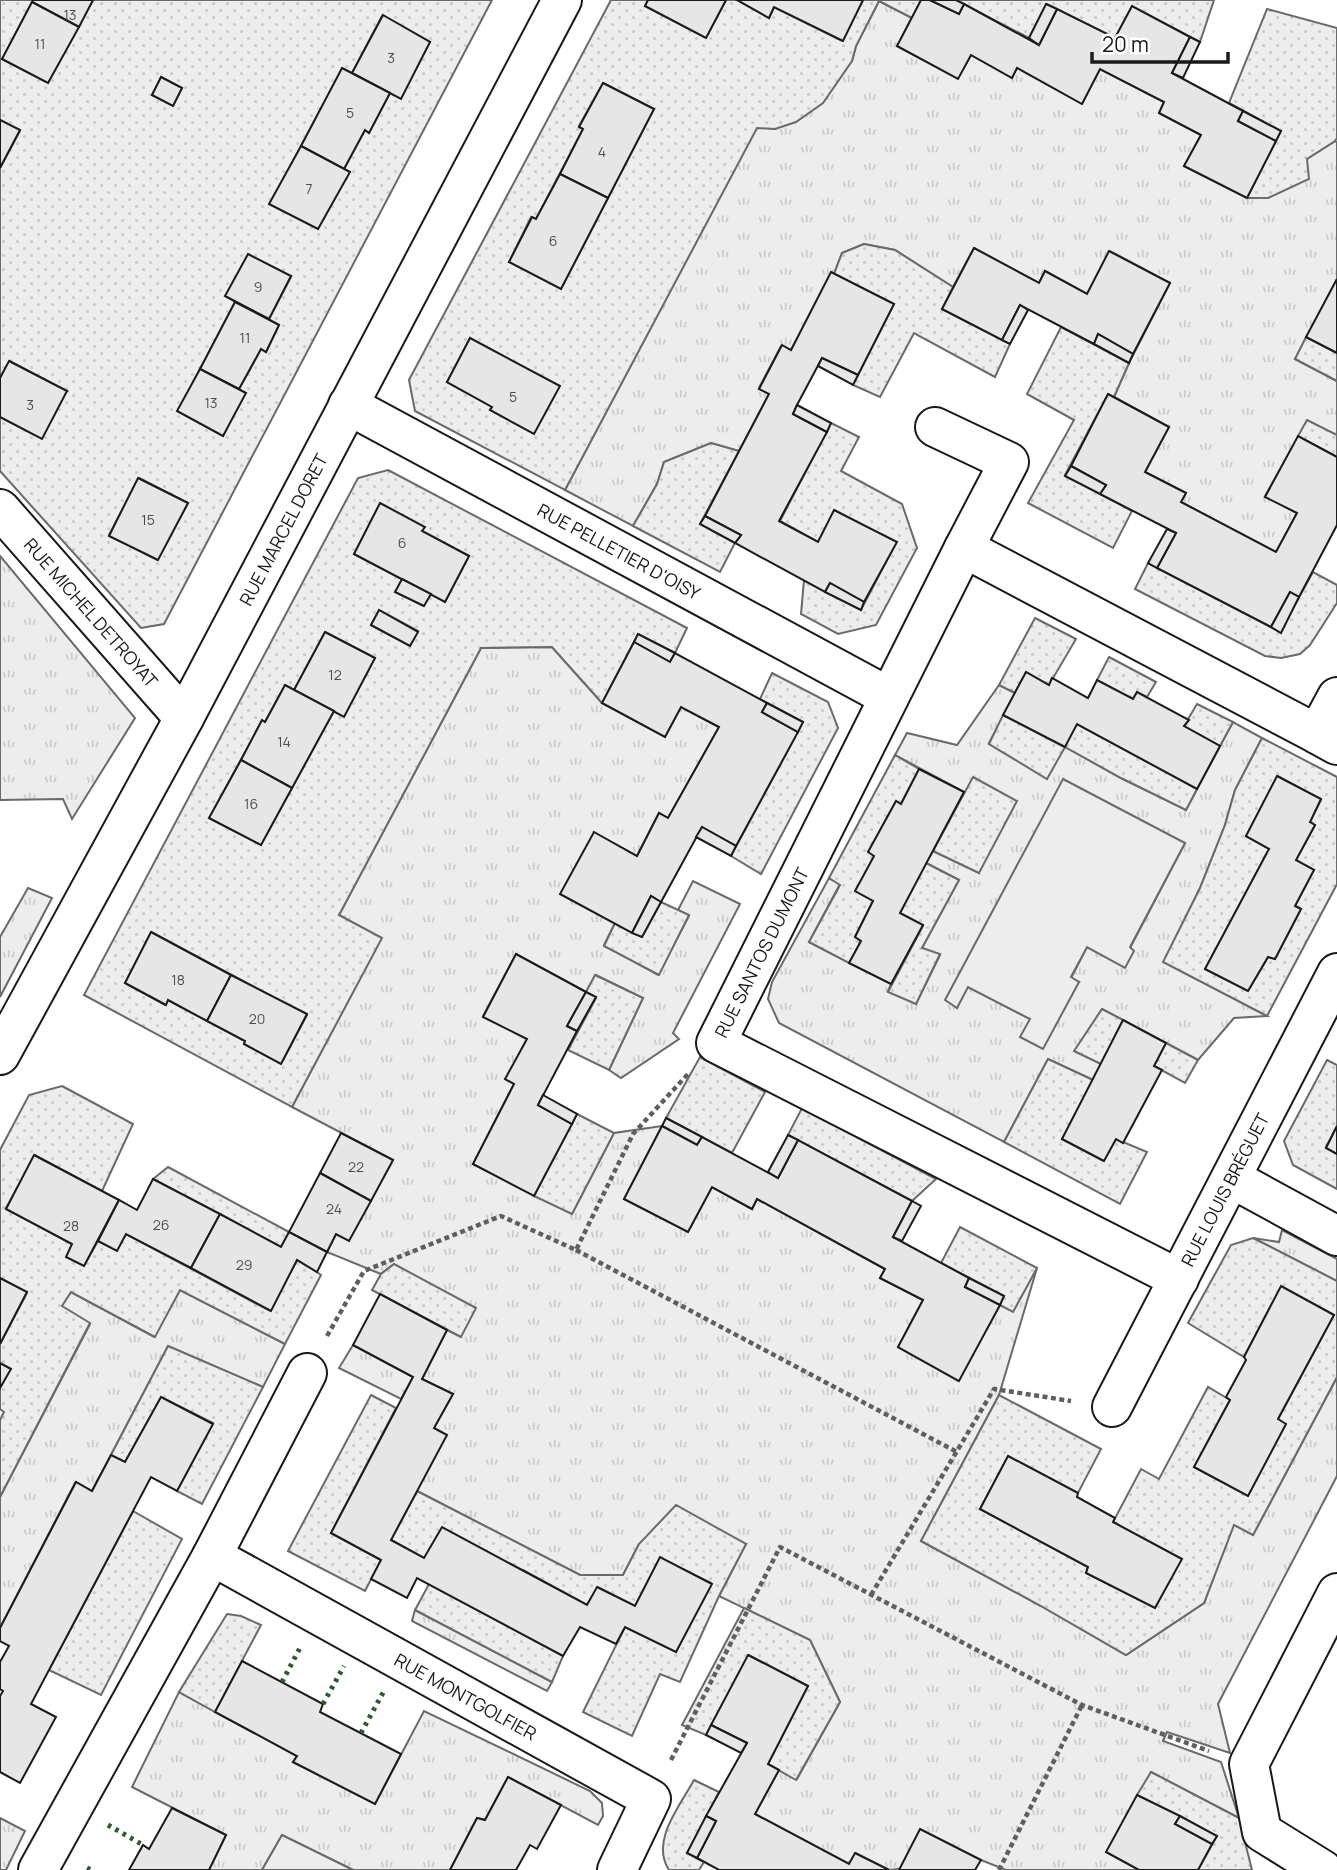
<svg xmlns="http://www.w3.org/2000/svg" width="1337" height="1870" font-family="Manrope,sans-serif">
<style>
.grass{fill:url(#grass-tufts);stroke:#6a6a6a;stroke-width:2;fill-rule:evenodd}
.park{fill:#ededed;stroke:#6a6a6a;stroke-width:2}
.garden{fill:url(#garden-dots);stroke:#6a6a6a;stroke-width:2;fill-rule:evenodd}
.building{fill:#e6e6e6;stroke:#1a1a1a;stroke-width:2}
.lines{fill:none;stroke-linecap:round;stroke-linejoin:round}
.street-casing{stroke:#1a1a1a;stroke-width:42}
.path{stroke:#5f5f5f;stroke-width:4.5;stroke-dasharray:5 3.5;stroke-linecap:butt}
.street{stroke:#fff;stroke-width:38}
.hedge{stroke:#2b5a34;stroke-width:5;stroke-dasharray:3.5 5;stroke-linecap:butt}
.labels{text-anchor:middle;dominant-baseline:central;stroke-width:5;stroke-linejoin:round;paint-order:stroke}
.number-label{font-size:14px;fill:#4d4d4d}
.street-label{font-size:18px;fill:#1a1a1a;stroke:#fff}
</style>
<defs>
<pattern id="grass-tufts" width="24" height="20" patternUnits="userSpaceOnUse" patternTransform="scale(1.75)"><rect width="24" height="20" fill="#ededed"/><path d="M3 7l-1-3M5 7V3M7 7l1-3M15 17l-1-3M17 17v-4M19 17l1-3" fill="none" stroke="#cbcbcb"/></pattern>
<pattern id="garden-dots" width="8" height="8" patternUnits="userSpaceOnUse" patternTransform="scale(1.75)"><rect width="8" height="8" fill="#ededed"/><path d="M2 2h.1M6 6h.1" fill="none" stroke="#cbcbcb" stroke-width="1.8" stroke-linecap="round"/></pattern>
</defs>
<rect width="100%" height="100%" fill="#fff"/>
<g class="grass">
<path d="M879,1L912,18L897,46L958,78L971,55L1012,77L1017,68L1082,104L1100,69L1164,102L1159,113L1201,135L1184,166L1247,198H1268L1307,159L1335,141L1337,142V279L1295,359L1337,381V435L1307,421L1265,496L1297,513L1276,552L1181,502L1186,493L1145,472L1169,427L1114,397L1129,363L1170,283L1110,251L1087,294L1045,271L1039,283L974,248L953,287L895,250L864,244L842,253L834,274L791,350L781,346L759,388L769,394L739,451L711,443L664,462L657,484L633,526L565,490L757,127L775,129L852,61L856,46Z"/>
<path d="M0,556L135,718L72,819L63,799L0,800Z"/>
<path d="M552,647L602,703L665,737L681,707L719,727L668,818L659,813L637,856L594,833L615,923L604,945L658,975L689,916L678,910L693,881L740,904L673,1033L679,1039L621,1078L609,1070L643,998L596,975L586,992L516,954L483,1016L527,1039L506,1079L514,1084L473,1164L572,1214L614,1133L662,1126L624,1199L688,1232L712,1187L752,1209L757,1199L885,1269L880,1278L923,1300L898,1347L958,1381L1000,1305L1013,1311L1037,1268L999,1395L921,1541L1041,1606L1126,1655L1204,1603L1234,1524L1253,1535L1337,1377V1476L1218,1704L1230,1753L1167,1732L1163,1741L1221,1762L1239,1818L1151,1772L1107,1852L1139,1870H1006L981,1860L889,1870L856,1853L849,1864L755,1814L779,1770L797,1779L840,1702L810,1640L719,1596L746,1544H639L623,1575H580L417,1491L434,1428L453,1394L422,1379L447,1330L461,1337L394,1264L381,1274L327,1252L336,1234L349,1240L393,1160L292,1107L381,939L339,915L481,648Z"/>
<path d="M999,685L1015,693L989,743L1065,747L1121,778L1186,810L1233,722L1262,738L1235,790L1225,825L1200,888L1164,962L1267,1016L1234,1018L1198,1060L1102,1009L1075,1051L1101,1064L1093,1080L1048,1059L1004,1142L779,1023L768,999L772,982L829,878L840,884L809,942L891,984L888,991L916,1004L940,955L922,948L959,880L926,863L933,851L979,873L964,792L895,755L907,733L957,745ZM1185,843L1130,948L1125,967L1087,947L1071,978L1079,982L1030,1019L968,987Z"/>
<path d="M28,888L52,898L0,997V937Z"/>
<path d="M1282,1230L1337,1259V1281L1253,1238L1279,1242Z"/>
<path d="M180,1290L285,1344L263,1387L168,1346L92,1491L75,1483L0,1628V1497L90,1324L61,1306L71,1292L154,1337Z"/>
<path d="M353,1345L413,1377L401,1399L339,1368Z"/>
<path d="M415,1610L552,1682L547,1691L412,1621Z"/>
<path d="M179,1692L297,1756L293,1762L375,1804L424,1711L590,1791L602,1803L603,1816L598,1825L508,1777L485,1820L477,1818L450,1870H353L282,1835L262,1870H209L226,1835L132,1787Z"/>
<path d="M0,1818L25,1831L6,1870H0Z"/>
</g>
<g class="park">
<path d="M1063,779L1185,843L1130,947L1134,951L1125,968L1087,947L1071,977L1079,982L1043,1049L1020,1037L1030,1019L968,987L957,1008L945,1000Z"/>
<path d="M282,1835L353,1870H262Z"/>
</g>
<g class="garden">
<path d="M0,0H33L2,59L48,83L93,0H492L164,624L141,628L0,471V417L67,391L10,361L0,378V168L20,131L0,120ZM382,16L430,42L401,98L390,93L369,133L365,130L344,169L349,172L318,229L270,204L342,69L352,73ZM161,77L182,88L173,106L152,95ZM291,277L269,319L279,325L266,352L261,349L239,389L245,393L223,436L178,411L235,302L226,296ZM139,478L188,503L157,560L109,535Z"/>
<path d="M611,0H648L645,6L706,38L726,0H737L769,18L774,7L842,41L863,0H921L912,18L879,1L856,46L852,61L823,103L796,122L775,129L757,128L565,490L415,411L409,380ZM603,83L654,109L561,289L509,262L531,217L536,219L583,129L579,126ZM470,338L533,433L490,410L492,407L447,382Z"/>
<path d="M956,0H1214L1200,42L1132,6L1115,38L1047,4L1029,38Z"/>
<path d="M1267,9L1337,28V138L1335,141L1307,159L1309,179L1268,198H1247L1281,131L1229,103Z"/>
<path d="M864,244L895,250L953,287L942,309L1010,344L995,377L914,333L880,397L853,385L894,304L834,274L842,253Z"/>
<path d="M1061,327L1129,363L1114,397L1108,394L1065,475L1132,511L1113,548L1028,503L1074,420L1027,394Z"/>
<path d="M1306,337L1337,353V381L1295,359Z"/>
<path d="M1307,420L1337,435V457L1298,436Z"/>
<path d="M831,423L859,437L841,471L902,504L917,548L876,625L838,634L801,614L804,580L861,610L896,543L835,510L818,542L780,521Z"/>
<path d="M711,443L739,451L700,524L735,543L720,572L633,526L657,484L664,462Z"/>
<path d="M388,470L687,628L675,653L638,634L602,703L552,647L481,648L339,915L382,938L292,1107L84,995L358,478ZM380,504L422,531L469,556L445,602L431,594L423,606L396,592L402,579L354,554ZM379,610L418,631L410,646L371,625ZM325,632L375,658L344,716L334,711L261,845L209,818L262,721L265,722L285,685L294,690ZM151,932L307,1015L281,1064L244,1044L245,1041L168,1000L165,1005L125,983Z"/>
<path d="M1148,563L1280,632L1313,572L1337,585V603L1310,645L1300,654L1281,658L1265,656L1135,589Z"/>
<path d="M1035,618L1076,639L1049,685L1026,672L1015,693L999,685Z"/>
<path d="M1109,657L1156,682L1147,697L1137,692L1133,699L1097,680Z"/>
<path d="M772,673L828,702L838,728L761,874L731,856L803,722L760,699Z"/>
<path d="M1197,704L1233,722L1220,746L1184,726Z"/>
<path d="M1003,715L1064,747L1077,724L1197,789L1186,810L1121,778L1065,747L1047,779L989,744Z"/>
<path d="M1262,738L1337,777V884L1267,1016L1163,962L1200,888L1225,825L1235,790ZM1278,776L1321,800L1310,822L1315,825L1296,860L1314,870L1295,906L1301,909L1275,959L1268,957L1248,991L1205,969L1269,849L1246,836Z"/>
<path d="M895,755L919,769L874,856L873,901L855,937L861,941L849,963L809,942L840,885L829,878Z"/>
<path d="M973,777L1017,801L979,873L933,851Z"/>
<path d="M926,863L959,880L922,948L940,954L916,1004L888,992L923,926L900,913Z"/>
<path d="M661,902L689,915L659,975L604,946L615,923L642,937Z"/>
<path d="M595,975L643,998L609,1070L568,1050L596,998L586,992Z"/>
<path d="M1102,1009L1123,1020L1101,1064L1074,1051Z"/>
<path d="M1166,1043L1198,1060L1185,1083L1154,1066Z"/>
<path d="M700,1057L765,1092L732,1153L666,1118Z"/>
<path d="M1048,1059L1093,1080L1062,1139L1103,1161L1116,1139L1147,1152L1120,1204L1004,1142Z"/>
<path d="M1327,1060L1337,1065V1126L1326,1147L1337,1154V1189L1293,1165L1284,1141Z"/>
<path d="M62,1086L133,1124L102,1191L35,1155L6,1208L72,1244L67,1257L84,1266L98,1241L117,1250L126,1234L270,1311L297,1260L317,1272L321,1275L285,1344L180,1290L155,1337L71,1292L62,1306L90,1323L0,1497V1420L4,1412L0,1409V1388L10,1369L0,1363V1344L27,1293L0,1278V1150L29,1095Z"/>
<path d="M802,1108L936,1179L912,1201L788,1135Z"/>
<path d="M577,1114L614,1133L572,1214L534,1196Z"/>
<path d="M168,1167L289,1232L281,1247L153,1179Z"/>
<path d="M960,1227L1037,1268L1013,1312L1000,1305L1004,1296L941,1263Z"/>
<path d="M1253,1238L1337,1281V1377L1253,1535L1234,1525L1204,1603L1126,1655L1041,1606L921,1541L999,1395L1101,1449L1078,1493L1008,1456L980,1509L1088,1567L1086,1573L1155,1608L1181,1559L1113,1522L1141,1469L1159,1479L1208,1387L1230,1400L1194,1467L1248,1496L1285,1424L1278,1419L1334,1315L1281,1287L1244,1357L1188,1323L1231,1245Z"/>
<path d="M394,1264L476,1308L461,1337L372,1290L381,1274Z"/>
<path d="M168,1346L263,1387L202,1504L177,1491L213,1423L161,1397L125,1462L111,1455Z"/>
<path d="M371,1395L396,1408L331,1533L381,1560L365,1591L288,1551Z"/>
<path d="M417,1491L580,1575H623L639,1544L676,1505L746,1544L719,1596L680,1682L660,1674L632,1736L583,1712L625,1627L676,1652L711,1583L660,1558L635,1606L598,1587L587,1605L523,1570L424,1558L391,1540Z"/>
<path d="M133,1511L182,1539L101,1695L49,1670Z"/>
<path d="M429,1584L563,1656L552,1682L415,1610Z"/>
<path d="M744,1608L810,1640L840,1702L796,1780L768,1764L808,1686L749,1655L706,1735L682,1725Z"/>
<path d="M227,1614L241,1616L261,1625L215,1712L179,1692Z"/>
<path d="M1151,1772L1239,1818L1252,1870H1198L1217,1836L1137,1795Z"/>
<path d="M694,1780L719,1792L687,1853L704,1862L699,1870H669C650,1841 680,1806 694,1780Z"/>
</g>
<g class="building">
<path d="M33,0H93L79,27L32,2Z"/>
<path d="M648,0H726L706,38L645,6Z"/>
<path d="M737,0H863L843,41L774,7L769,18Z"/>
<path d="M921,0H930L959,14L964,4L1039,45L1057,9L1115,38L1132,6L1190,37L1172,73L1243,111L1238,121L1276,141L1247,198L1184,166L1201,135L1159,113L1164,102L1100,69L1082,104L1017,68L1012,78L971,55L958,79L897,46Z"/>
<path d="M930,0H956L964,4L959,14Z"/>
<path d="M32,2L79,27L48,83L2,59Z"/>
<path d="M1046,4L1057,9L1039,45L1029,38Z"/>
<path d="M383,15L430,42L401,99L352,73Z"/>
<path d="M1190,37L1200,42L1183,78L1172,73Z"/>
<path d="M342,68L390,93L369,133L365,130L344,169L301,146Z"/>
<path d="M161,77L182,88L173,106L152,95Z"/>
<path d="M603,83L654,109L608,198L560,174L583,129L579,127Z"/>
<path d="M1243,111L1281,131L1276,141L1238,121Z"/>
<path d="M0,120L20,130L0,168Z"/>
<path d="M301,146L350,172L318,229L269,204Z"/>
<path d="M560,174L608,198L561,289L509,262L532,217L536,219Z"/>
<path d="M974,248L1039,283L1045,271L1087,294L1109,251L1170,283L1133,354L1098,334L1094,344L1020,305L1002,340L942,309Z"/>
<path d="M248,254L291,276L269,319L225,296Z"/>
<path d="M831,272L894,304L858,375L822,358L797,405L793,414L827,432L779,521L818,542L834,510L897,542L864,602L830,583L825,592L735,543L741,535L705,516L769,394L759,389L782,345L791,350Z"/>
<path d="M1337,279V353L1306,337Z"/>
<path d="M235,302L279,325L266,352L261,349L239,389L200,369Z"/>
<path d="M1020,305L1028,310L1010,344L1002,340Z"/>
<path d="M1098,334L1133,354L1129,363L1094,344Z"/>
<path d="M470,338L560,386L534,434L490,410L492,407L447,382Z"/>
<path d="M822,358L858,375L853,385L818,366Z"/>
<path d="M9,361L67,391L42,439L0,417V378Z"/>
<path d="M200,369L246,393L223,436L177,411Z"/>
<path d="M1108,394L1169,427L1145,472L1186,493L1181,502L1276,552L1297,513L1265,497L1298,436L1337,457V525L1299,597L1290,592L1271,627L1157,568L1176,533L1100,494L1106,485L1071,466Z"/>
<path d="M797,405L831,423L827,432L793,414Z"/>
<path d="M1071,466L1106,485L1100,494L1065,476Z"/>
<path d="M138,478L188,503L158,560L109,536Z"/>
<path d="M380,503L425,527L422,531L469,556L445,602L354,554Z"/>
<path d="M705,516L741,535L735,543L700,524Z"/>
<path d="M1167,529L1176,533L1157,568L1148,563Z"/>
<path d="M402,579L431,594L424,606L395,592Z"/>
<path d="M830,583L864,602L861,610L825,592Z"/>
<path d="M1290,592L1299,597L1281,633L1271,627Z"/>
<path d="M379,610L418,632L410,646L371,625Z"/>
<path d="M325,632L375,658L344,717L294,690Z"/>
<path d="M638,634L675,653L670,662L634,642Z"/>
<path d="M634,642L670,662L675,653L767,703L762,712L798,732L736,846L702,827L661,902L651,896L632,933L560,894L594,832L637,856L659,813L668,818L719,727L681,707L665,737L602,703Z"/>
<path d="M1026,672L1049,685L1052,678L1088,698L1097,680L1133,699L1137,692L1189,720L1184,726L1220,746L1197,789L1077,724L1065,747L1003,715Z"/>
<path d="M285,685L334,711L292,788L241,760L262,720L265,722Z"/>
<path d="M767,703L803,722L798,732L762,712Z"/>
<path d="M241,760L292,788L261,845L209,818Z"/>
<path d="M919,769L964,792L900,913L923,925L891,984L849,963L861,941L855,937L873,901L855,891L874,856L868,852L896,801L901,804Z"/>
<path d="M1277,776L1321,799L1310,822L1315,825L1296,860L1314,870L1295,906L1301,909L1275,959L1268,957L1248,991L1205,969L1269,849L1246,836Z"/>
<path d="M702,827L736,846L731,856L696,837Z"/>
<path d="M651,896L661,902L642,937L632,933Z"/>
<path d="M151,932L231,975L207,1021L168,1000L166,1005L125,983Z"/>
<path d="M516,954L586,992L567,1026L577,1031L538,1105L572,1124L534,1196L473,1164L514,1084L505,1079L527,1039L483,1017Z"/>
<path d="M231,975L307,1014L281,1064L244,1044L245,1041L207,1021Z"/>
<path d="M586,992L596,997L577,1031L567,1026Z"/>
<path d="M1123,1020L1166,1043L1154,1066L1162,1070L1123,1143L1116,1139L1104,1161L1062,1139Z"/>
<path d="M543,1095L577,1114L572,1124L538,1105Z"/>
<path d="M666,1118L702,1137L697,1145L662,1126Z"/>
<path d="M662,1126L697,1145L702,1137L778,1178L798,1140L912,1201L893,1237L969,1278L965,1287L1000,1305L959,1381L898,1347L923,1300L880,1278L885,1269L757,1199L752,1209L712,1187L688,1232L624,1199Z"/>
<path d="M1337,1126V1154L1326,1148Z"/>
<path d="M341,1133L393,1160L371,1201L320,1173Z"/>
<path d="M788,1135L798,1140L778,1178L768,1172Z"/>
<path d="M34,1155L119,1200L84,1266L66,1257L72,1244L6,1209Z"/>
<path d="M320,1173L371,1201L349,1241L336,1234L327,1252L289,1232Z"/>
<path d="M153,1179L220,1214L191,1268L126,1234L117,1251L98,1241L119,1200L137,1210Z"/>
<path d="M912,1201L921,1206L902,1241L893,1237Z"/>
<path d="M220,1214L281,1247L289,1232L327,1252L317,1272L297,1260L271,1311L191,1268Z"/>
<path d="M0,1278L27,1292L0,1344Z"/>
<path d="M969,1278L1004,1296L1000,1305L965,1287Z"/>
<path d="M1281,1286L1334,1315L1278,1419L1286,1424L1248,1496L1194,1467L1230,1400L1226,1397L1246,1360L1244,1357Z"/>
<path d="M380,1294L447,1330L422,1379L453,1394L434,1428L447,1435L391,1540L424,1558L442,1527L587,1605L597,1587L635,1606L660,1557L712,1584L676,1652L625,1627L616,1644L580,1627L563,1656L417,1578L407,1598L371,1579L381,1560L331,1533L413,1377L353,1345Z"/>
<path d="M0,1363L11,1369L0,1388Z"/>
<path d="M161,1397L213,1424L177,1491L151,1477L31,1704L56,1717L20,1783L0,1772V1696L3,1691L0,1689V1662L9,1646L0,1641V1628L76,1482L92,1491L111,1455L125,1462Z"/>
<path d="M1008,1456L1078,1493L1077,1497L1115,1518L1113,1522L1182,1559L1155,1608L1086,1573L1088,1567L980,1509Z"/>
<path d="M748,1655L808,1686L768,1764L779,1770L755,1814L849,1864L855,1853L889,1870H719L697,1858L716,1821L706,1816L747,1743L711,1725Z"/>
<path d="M242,1661L323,1704L320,1712L401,1754L375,1804L293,1762L297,1756L215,1712Z"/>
<path d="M711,1725L747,1743L741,1753L706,1735Z"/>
<path d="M508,1777L561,1805L537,1849L530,1845L516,1870H450L477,1818L485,1820Z"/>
<path d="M1137,1795L1180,1816L1175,1824L1212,1844L1198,1870H1139L1106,1852Z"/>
<path d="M172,1808L226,1835L209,1870H129L143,1845L149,1849Z"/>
<path d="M706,1816L716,1821L697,1858L687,1853Z"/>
<path d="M1180,1816L1217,1836L1212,1844L1175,1824Z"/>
<path d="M920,1829L981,1860L975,1870H899Z"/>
</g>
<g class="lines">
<g class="street-casing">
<g id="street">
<path id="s1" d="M348,405L889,697"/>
<path d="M935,427L1009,462L964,548"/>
<path id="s2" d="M0,509L184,718"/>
<path d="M1337,697L1317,734L1337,745"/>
<path id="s3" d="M0,1055L184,718L562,0"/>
<path d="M1231,1178L1337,1236"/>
<path id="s4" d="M1179,1279L716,1043L964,548L1317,734"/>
<path id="s5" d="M1112,1407L1337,973"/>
<path d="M212,1556L307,1373"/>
<path id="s6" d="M38,1870L212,1556L651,1799L617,1870"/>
<path d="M1323,1870L1262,1832L1249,1764L1337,1593"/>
</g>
</g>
<g class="path">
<path d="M576,1250L957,1452"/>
<path d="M327,1336L364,1271L501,1216L576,1250L633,1134L688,1074"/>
<path d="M871,1595L994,1389L1071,1401"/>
<path d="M671,1760L780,1547L1082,1705L1209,1751"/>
<path d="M999,1870L1082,1705"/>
</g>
<use href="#street" class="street"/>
<g class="hedge">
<path d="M282,1682L301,1646"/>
<path d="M323,1704L344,1666"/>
<path d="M361,1733L385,1689"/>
<path d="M108,1825L143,1845"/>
<path d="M87,1868L91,1870"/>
</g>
</g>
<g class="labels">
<g class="number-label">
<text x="70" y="14">13</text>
<text x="40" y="43">11</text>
<text x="391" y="57">3</text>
<text x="350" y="112">5</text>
<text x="602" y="151">4</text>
<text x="309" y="188">7</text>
<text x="553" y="240">6</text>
<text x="258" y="286">9</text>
<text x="245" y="337">11</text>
<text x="513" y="396">5</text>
<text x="211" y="402">13</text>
<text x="30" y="404">3</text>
<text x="148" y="519">15</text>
<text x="402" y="542">6</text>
<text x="335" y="674">12</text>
<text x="284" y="741">14</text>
<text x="251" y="803">16</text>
<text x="178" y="979">18</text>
<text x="257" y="1018">20</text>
<text x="356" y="1166">22</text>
<text x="334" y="1208">24</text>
<text x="161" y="1224">26</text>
<text x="71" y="1225">28</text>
<text x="244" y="1264">29</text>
</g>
<g class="street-label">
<text stroke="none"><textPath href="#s3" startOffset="597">RUE MARCEL DORET</textPath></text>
<text stroke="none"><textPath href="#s1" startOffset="308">RUE PELLETIER D'OISY</textPath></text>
<text stroke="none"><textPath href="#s2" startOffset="138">RUE MICHEL DETROYAT</textPath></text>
<text stroke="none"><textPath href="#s4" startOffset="621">RUE SANTOS DUMONT</textPath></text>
<text stroke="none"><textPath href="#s5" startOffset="245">RUE LOUIS BRÉGUET</textPath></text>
<text stroke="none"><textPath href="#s6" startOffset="649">RUE MONTGOLFIER</textPath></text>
</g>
</g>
<path d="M1092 52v10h136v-10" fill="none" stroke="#1a1a1a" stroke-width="3.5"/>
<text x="1102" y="52" font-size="21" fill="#1a1a1a" stroke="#ffffff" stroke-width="5" paint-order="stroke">20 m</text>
</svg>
